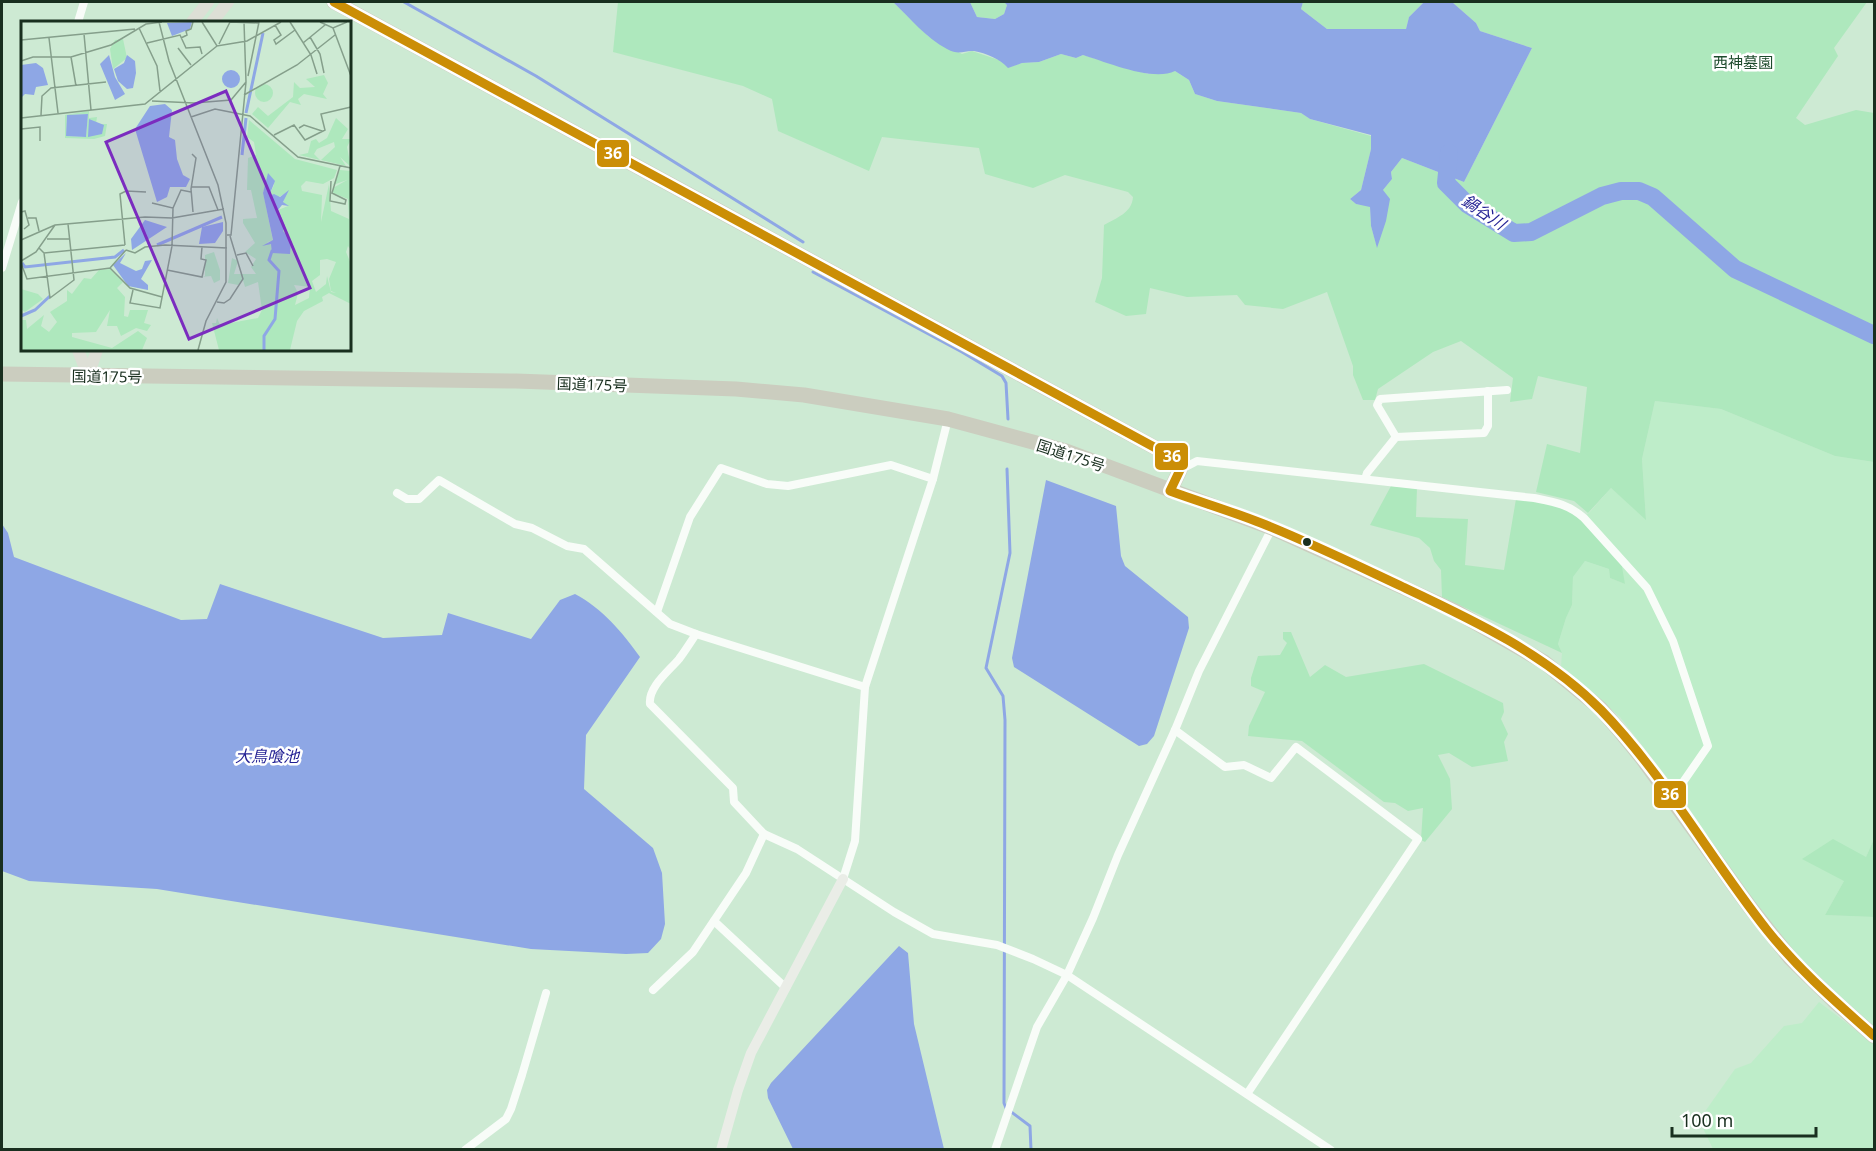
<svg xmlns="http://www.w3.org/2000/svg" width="1876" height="1151" font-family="'Noto Sans','Noto Sans JP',sans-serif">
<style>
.built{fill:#beedc9}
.green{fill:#aee8bd}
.water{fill:#8ea7e5}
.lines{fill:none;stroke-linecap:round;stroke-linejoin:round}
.stream{stroke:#8ea7e5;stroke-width:3}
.river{stroke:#8ea7e5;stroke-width:18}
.street{stroke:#f8fcf8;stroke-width:8}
.secondary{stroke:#eaede7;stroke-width:10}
.primary{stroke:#dddfd6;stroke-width:12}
.highway{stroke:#cbcdbf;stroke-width:15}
.bus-1-casing{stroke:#fff;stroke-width:14}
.bus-1{stroke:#cb8e06;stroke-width:9}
.bus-dot{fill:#192f1f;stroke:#fff;stroke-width:2}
.labels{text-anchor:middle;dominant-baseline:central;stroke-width:5;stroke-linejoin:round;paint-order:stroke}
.park-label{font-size:15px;fill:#1e4b2d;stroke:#fff}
.street-label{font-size:15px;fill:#192f1f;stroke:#fff}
.water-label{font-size:16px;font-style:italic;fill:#201e92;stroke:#fff}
.inset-river{fill:none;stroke:#8ea7e5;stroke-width:3}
.inset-road{fill:none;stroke:#859f8b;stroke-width:1.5}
.view{fill:#7b2cbf;fill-opacity:0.15;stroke:#7b2cbf;stroke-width:3}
.inset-edge{fill:none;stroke:#192f1f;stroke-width:3}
.line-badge{stroke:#fff;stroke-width:2}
.badge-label{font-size:16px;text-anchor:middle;font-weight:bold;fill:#fff}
</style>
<rect width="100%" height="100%" fill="#cdead3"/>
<g class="built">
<path d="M1655,401L1721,409L1835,456L1874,462V839L1866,857L1844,881L1825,915L1874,917V1026L1847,1005L1826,986L1780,935L1729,869L1680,794L1620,717L1561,666L1562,653L1558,644L1566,618L1572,605L1573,577L1585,561L1609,569L1610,578L1625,584L1581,519L1589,513L1611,488L1646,519L1642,459Z"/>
<path d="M1819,1002L1874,1044V1149H1713L1699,1120L1735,1069L1751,1063L1784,1026L1802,1023Z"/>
</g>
<g class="green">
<path d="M618,2H893L928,36L962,54L972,51L1002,61L1008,67L1022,63L1039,62L1061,54L1076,58L1083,55L1148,74L1175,71L1189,80L1195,94L1217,101L1301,113L1310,119L1371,136V149L1361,190L1350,199L1356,204L1370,206L1371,226L1377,247L1383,190L1392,179L1391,172L1402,158L1464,182L1532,48L1480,31L1476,23L1452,2H1867L1834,48L1838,56L1796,118L1805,125L1856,110L1874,113V462L1835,456L1721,409L1655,401L1642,459L1646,520L1611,488L1588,513L1574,501L1536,492L1547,444L1580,453L1587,387L1538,376L1532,399L1510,402L1513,378L1461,341L1433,352L1378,389L1375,400H1363L1353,375V366L1327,292L1283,309L1245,305L1237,295L1187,297L1150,288L1146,314L1126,316L1095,302L1102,278L1104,225C1116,218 1132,213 1133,197L1128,192L1065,175L1033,188L985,174L979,148L882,137L869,171L778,131L772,99L743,86L613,52Z"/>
<path d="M970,2H1004L1007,5L1004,14L995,19L977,17Z"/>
<path d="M1303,2H1424L1409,17L1406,29H1327L1301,9Z"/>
<path d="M1391,486L1417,488L1416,517L1468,519L1465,565L1504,570L1516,499L1559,505L1581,519L1621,561L1625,584L1610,578L1609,569L1585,561L1573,577L1572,605L1566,618L1558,644L1562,653L1442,597L1441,570L1434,561L1430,548L1419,538L1370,525Z"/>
<path d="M1283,632H1291L1310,677L1325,665L1346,677L1424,664L1503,703L1504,712L1501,719L1508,734L1504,742L1508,761L1472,767L1449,753L1438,755L1450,779L1452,809L1425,842L1421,840L1423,808L1408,811L1395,803L1384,802L1302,741L1248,736L1249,726L1265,692L1251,686V678L1258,656L1280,655L1287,643L1283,639Z"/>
<path d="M1833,839L1866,857L1874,839V917L1825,915L1844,881L1802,859Z"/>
</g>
<g class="water">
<path d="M893,2H970L977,17L995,19L1004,14L1007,5L1004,2H1303L1301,9L1327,29H1406L1409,17L1424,2H1452L1476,23L1480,31L1532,48L1464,182L1402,158L1391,172L1392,179L1383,190L1390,199L1386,221L1377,248L1371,226L1370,207L1356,204L1350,199L1361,190L1371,149V135L1310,119L1301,113L1217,101L1195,94L1189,80L1175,71C1153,82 1106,62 1083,55L1076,58L1061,54L1039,62L1022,63L1008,68C1000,59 986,53 974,51C964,50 960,56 947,49C926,38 910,18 893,2Z"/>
<path d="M1046,480L1116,506L1121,556L1125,566L1188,617L1189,628L1154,736L1147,744L1139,746L1014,667L1012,658Z"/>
<path d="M2,524L8,533L14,557L181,620L207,619L220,584L383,638L442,635L448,613L531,639L560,600L575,594C602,608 623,633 640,657L586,735L584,789L653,848L662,873L665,924L661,939L648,953L626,954L531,949L157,889L29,881L2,871Z"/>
<path d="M899,946L908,953L914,1024L944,1149H793L768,1098L767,1090L771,1083Z"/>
</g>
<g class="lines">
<g class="stream">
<path d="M404,2L536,76L803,242"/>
<path d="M813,272L962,352L1002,376L1006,383L1008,419"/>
<path d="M1007,469L1010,553L986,668L1003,696L1005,720L1004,1103L1006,1108L1030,1126L1031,1150"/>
</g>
<path class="river" d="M1449,153L1446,183L1467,204L1514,233L1531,232L1602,196L1621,191H1639L1653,197L1735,269L1874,335"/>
<g class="street">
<path d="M78,22L84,2"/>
<path d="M2,268L22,202"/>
<path d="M1396,437L1484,433L1488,426V391"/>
<path d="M1180,470L1197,461L1534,498C1554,502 1568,504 1584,518L1647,588L1673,641L1708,746L1672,798"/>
<path d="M1365,479L1367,473L1396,437L1377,405L1380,399L1507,390"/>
<path d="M397,493L407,499H419L439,480L515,524L532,528L567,546L584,549L670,624L696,634L865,687"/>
<path d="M657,612L690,517L721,468L767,484L788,486L891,465L933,479"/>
<path d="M696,634C690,643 685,651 679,659C669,671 648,687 650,704L733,788L734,802L764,834"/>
<path d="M1175,730L1225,767L1244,765L1271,778L1296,747L1418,839L1247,1094"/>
<path d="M843,879L855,841L865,687L933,479L948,419"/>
<path d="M714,921L786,988"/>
<path d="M653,990L693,952L746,873L764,834L797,849L894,912L933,934L997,945L1033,959L1067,975L1331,1150"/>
<path d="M465,1150L506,1119L511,1109L522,1075L546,993"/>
<path d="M995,1150L1037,1027L1067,975L1093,918L1118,855L1175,730L1199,671L1272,528"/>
</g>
<path class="secondary" d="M721,1150L738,1090L751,1053L843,879"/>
<g class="primary">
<path d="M192,22L208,2"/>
<path d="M212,22L228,2"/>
<path d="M78,350L88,376"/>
<path d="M88,376L97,350"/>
</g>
<g class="highway">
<path d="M334,2L1176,459L1180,470L1170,491"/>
<path d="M2,374L516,381L736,389L804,395L948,419L1066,451L1272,528L1455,611L1544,662L1600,708L1619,730L1642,758L1749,906L1791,959L1833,1000L1874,1036"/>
</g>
<g class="bus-1-casing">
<path id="bus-1" d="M334,2L1176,459L1180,470L1170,491C1200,502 1231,511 1261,523C1309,542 1356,565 1403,587C1473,620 1546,654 1601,710C1665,776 1710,858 1767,930C1799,970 1836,1002 1874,1036"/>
</g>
<use href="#bus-1" class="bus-1"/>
</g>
<circle class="bus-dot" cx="1307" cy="542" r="5"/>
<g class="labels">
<g class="park-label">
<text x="1743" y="62">西神墓園</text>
</g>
<g class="street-label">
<text transform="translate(107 376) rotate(1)">国道175号</text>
<text transform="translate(592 384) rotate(2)">国道175号</text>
<text transform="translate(1071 455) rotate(18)">国道175号</text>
</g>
<g class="water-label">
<text transform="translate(1484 212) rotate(34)">鍋谷川</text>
<text x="267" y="756">大鳥喰池</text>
</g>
</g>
<g transform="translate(21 21)">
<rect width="330" height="330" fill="#cdead3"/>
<path d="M102,18L106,37L92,48L89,28L94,19ZM303,54L307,62L302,73L306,78L283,73L277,78L280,84L269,81L247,107L231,93L237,86L247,95L272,76L273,61L279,67L294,66L285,58ZM234 72a9 9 0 1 1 18 0a9 9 0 1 1-18 0ZM68,90V97L76,96L75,103H86L84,115L73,118L44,117V94ZM67,93L65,116L45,115L46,94ZM315,97L327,108L321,118H330L326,126L330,146L319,136L325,145L300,139L314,126L313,121L296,128L293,133L299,139L278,134L287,132L290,120L295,118L298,122L306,117ZM228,99L274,138L316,149L313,157L302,163L285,160L280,165L281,170L301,174L300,201L308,163L310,190L328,198L327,178L312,172V167L326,159L312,164L319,149L330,150V229L327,225L325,231L330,243V283L308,272L301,276L302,280L283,290L276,300L269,329H198L191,302H195L196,297L199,304L237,297L241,289L237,261L224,266L222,259L217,264L207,262L211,237L217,240L213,253H235L230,246L235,238L224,231L234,222L222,202V198L236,197L230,169H226L227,137L235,134L233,121L226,116ZM250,157L253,164L248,175L256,177L265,172L262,182L267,185L257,189L261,210L270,220L268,226L252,232L251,224L246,221L252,220L242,171ZM306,238L315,241L308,258L310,270L315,272L310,271L306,255L305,263L295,271L291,260L299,254V239ZM273,264L289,266L288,277L274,284L277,272ZM193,231L199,249V259L193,262L190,255L180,256L184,255V234ZM89,248L102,261L96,267L104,276L103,295L107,296L109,289H127L123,302L130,304L126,310L115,307L100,315L96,305H86L89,289L75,311L51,312V316L91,327L117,310L126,317L121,329H0V299H5L6,308L23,294L20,305L28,311L36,301L29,291L46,280V269L51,273L63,257L70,258L78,249ZM0,268L17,273L22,278L4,291L0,288Z" fill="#aee8bd" fill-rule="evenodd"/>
<path d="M171,1L169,8L151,15L146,2ZM88,34L94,56L104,73L94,79L79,43ZM106,34L114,40L115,52L112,67L106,68L97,60L93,48L103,42ZM15,42L22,47L27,64L15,66L13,74L4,73L0,77V44ZM201 58a9 9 0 1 1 18 0a9 9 0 1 1-18 0ZM144,83L151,89L148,116L154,119L156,138L162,154L169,158L165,166H149L146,176L136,181L114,108L129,85ZM67,93L65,116L45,115L46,94ZM68,98L83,104L81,113L67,116ZM247,152L254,160L248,175L253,173L259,176L268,169L262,181L268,185L261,184L257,189L264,205L262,210L270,220L269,233L251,232L250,223L241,225L252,219L242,172ZM124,199L146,206L111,229L110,218ZM202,201V210L194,222L178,223L181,206ZM105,232L99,242L115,250L121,248L124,240L131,239L120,258L127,264V269L107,265L92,244Z" fill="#8ea7e5"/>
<path class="inset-river" d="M225,92L242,12M221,134L225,97M136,224L201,196M1,242L4,246L94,236L103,229M0,295L14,289L29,275M243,329V315L254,298L258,250L248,239L251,230L255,228"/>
<path class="inset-road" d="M138,1L148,40L197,164L205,202V261L185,300L177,329M181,1L196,25L226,20L260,1M209,1L237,2M269,1L290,34L296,53M299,1L312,7L326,1M254,4L260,14L253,19L255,23L274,9M118,7L136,45L139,70M312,7L330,55M63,13L70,89M289,16L299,33L303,52M28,17L37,92M160,17L166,14L165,10L170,8L172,1M0,19L114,8M126,22L159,14L165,27L179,26L181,33M282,22L304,4M198,23L209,1M157,27L170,44M50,36L55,65M0,40L12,36H50L90,24L125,3L141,1M227,55L238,1M223,74L276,44L314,14M131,80L173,82L210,79L225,61M20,94L21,75L30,67L85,61M170,96L194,88L229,95L277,136L330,147M0,97L124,83L196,25M278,107L283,104L301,110M0,108L19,106V120M253,114L273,104L284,119L304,109L300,93L330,86M171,133L175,137L170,168L172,191M310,160L309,180L324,183L325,179L311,172L319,145M170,166H188L197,189M152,187L160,169L170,171M0,191L4,190L8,204L3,208M7,197H15L18,210M206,214H210L225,61L223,1M26,218H48M0,219L34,204L124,196L151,197L203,188M104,224L99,173L105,170L125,171M18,227L23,232L104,224M105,229L114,232L124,226L144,224L206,227M23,232L29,277L53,259L47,203M216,234L225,232L232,245M0,240L15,231L34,204M0,242L6,258L89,247L109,267L141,276M89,247L105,229M146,249L181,256L185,239L180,238L181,226M112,269L109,282L139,287L151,225L152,187L131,182M196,281L203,282L209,278L222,258L209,215"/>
<path class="view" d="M205,70L289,267L168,318L85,121Z"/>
<rect width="330" height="330" class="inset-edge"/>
</g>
<g class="line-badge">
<rect x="596" y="139" width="34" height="29" rx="6" fill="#cb8e06"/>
<rect x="1154" y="442" width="35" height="29" rx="6" fill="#cb8e06"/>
<rect x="1653" y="780" width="34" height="29" rx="6" fill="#cb8e06"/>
</g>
<g class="badge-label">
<text x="613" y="159">36</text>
<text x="1172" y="462">36</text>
<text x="1670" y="800">36</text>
</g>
<rect width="1876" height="1151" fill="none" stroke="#192f1f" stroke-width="6"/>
<path d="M1672 1127v9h144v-9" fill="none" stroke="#192f1f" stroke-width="3"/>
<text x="1681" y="1127" font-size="18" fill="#192f1f" stroke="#ffffff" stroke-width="4.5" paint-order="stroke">100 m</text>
</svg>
